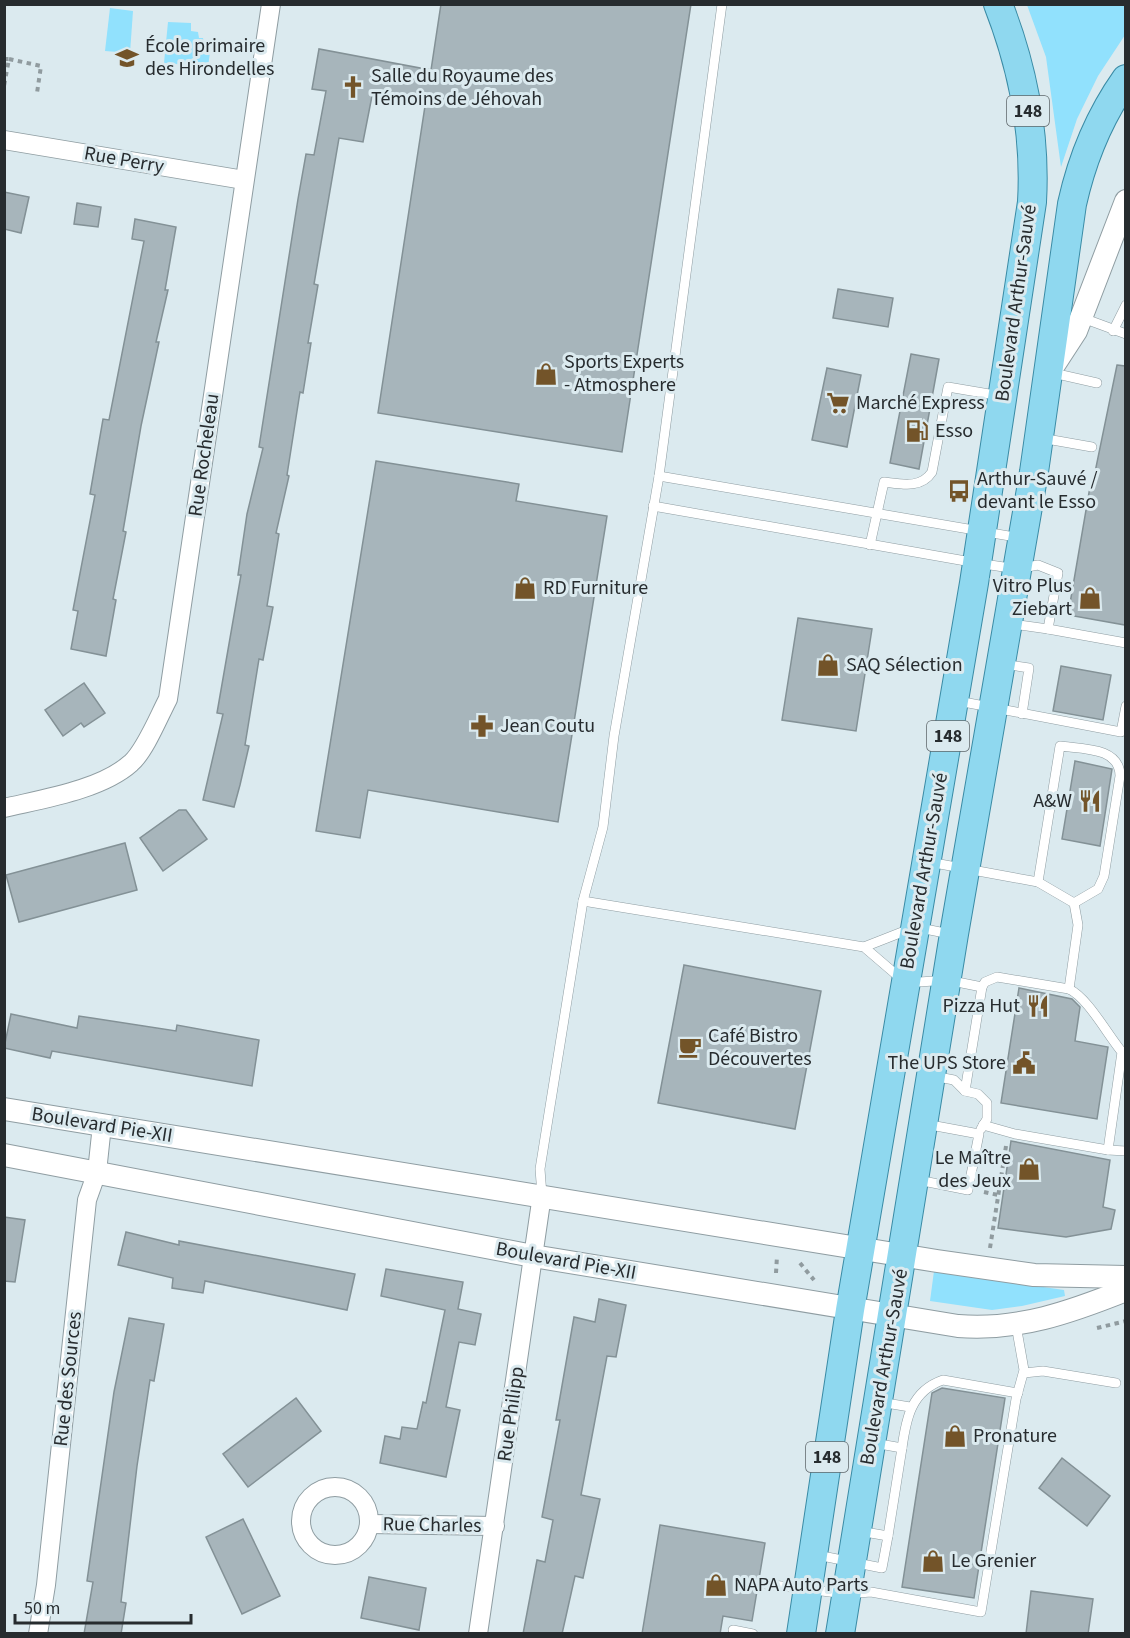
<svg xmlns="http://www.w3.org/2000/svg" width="1130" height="1638" font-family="'Source Sans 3',sans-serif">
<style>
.green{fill:#91e1fd}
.building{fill:#a7b5bb;stroke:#839196;stroke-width:1.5}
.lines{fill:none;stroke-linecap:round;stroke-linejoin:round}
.service-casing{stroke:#8f9da2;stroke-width:10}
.minor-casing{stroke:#8f9da2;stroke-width:20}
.tertiary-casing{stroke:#8f9da2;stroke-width:24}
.primary-casing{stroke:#3a8ba5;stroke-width:30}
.path{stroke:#909b9f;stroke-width:4;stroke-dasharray:4.5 4.5;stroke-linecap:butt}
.service{stroke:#fff;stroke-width:9}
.minor{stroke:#fff;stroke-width:18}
.tertiary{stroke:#fff;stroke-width:22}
.primary{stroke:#8fd8ef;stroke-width:28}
.labels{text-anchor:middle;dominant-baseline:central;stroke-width:6;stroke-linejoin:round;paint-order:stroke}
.shield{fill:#dbeaef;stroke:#5d6569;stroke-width:1.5}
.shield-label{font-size:18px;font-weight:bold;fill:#272c2f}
.poi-label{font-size:20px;fill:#272c2f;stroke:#dbeaef;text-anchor:start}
.street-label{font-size:20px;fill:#272c2f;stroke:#dbeaef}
</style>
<rect width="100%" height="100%" fill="#dbeaef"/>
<g class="green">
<path d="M1027,5H1125V35L1098,76L1077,119L1061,167L1046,57Z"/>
<path d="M110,8L133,11L130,53L105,51Z"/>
<path d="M168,22L191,23V31L198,32L199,38H203L204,44L211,45L208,67L164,63Z"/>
<path d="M934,1271L1064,1290L1065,1296L1022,1306L992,1310L930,1301Z"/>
</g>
<g class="building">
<path d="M441,4H691L622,452L378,413L425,106L372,96L363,142L339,138L314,284L318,285L308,343H311L303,393L300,392L287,475L289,476L276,533L279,534L267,606L273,607L263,660L259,659L245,745L249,746L240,785L234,807L203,800L223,714L217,713L241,575H238L247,514L263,448L259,447L298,199L306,154L314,155L326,91L312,89L319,49L431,70Z"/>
<path d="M4,192L29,197L21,233L4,229Z"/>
<path d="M77,203L101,207L98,227L74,224Z"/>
<path d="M135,219L176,227L165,290H168L156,342H159L141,426L123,531L126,532L113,599L116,600L106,656L71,649L78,611L73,610L95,495L90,494L103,419L109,420L144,241L132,239Z"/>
<path d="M838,289L893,298L888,327L833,318Z"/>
<path d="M911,354L939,359L919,469L890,463Z"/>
<path d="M1117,365L1125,366V625L1068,615L1091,481L1093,482Z"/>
<path d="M827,368L861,375L847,447L812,440Z"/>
<path d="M376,461L519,484L516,501L607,516L558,822L368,790L360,838L316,831Z"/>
<path d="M798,618L872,629L856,731L782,720Z"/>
<path d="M1061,666L1111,675L1103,720L1053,711Z"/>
<path d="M84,683L105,713L84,727L81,723L63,736L45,710Z"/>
<path d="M1075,761L1112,769L1100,846L1062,839Z"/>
<path d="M179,810H186L207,839L163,871L140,838Z"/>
<path d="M125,843L137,890L19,922L6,875Z"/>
<path d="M684,965L821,991L795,1129L658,1103Z"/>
<path d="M1019,988L1072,999L1080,1007L1075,1041L1108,1047L1097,1119L1001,1103Z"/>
<path d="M11,1014L77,1028L79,1016L176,1031L177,1025L259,1040L252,1086L52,1051L50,1058L4,1048Z"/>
<path d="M1011,1141L1110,1160L1103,1207L1115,1210L1111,1229L1066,1237L998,1228Z"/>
<path d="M4,1217L25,1220L15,1282L4,1281Z"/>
<path d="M126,1232L179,1245V1241L355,1274L347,1310L205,1281L203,1293L172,1288L173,1278L118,1265Z"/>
<path d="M386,1269L463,1282L458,1309L481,1314L475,1345L459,1342L446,1407L460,1410L446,1477L380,1463L385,1436L400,1439L402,1427L417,1429L423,1402L426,1403L445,1310L381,1296Z"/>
<path d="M599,1299L626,1305L616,1357L607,1356L581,1495L600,1499L583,1578L575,1576L562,1634H523L537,1560L545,1562L553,1520L542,1517L560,1420H556L574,1317L595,1322Z"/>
<path d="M129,1318L164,1324L154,1381L150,1380L137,1466L121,1602L126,1603L121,1634H84L93,1582L87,1581L114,1392Z"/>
<path d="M942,1388L1005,1398L974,1598L902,1587L932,1393Z"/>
<path d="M296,1398L321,1431L248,1487L223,1454Z"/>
<path d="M1062,1458L1110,1496L1087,1526L1039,1488Z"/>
<path d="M243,1519L280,1596L242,1614L206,1537Z"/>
<path d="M660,1525L765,1543L752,1621L723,1616L720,1634H642Z"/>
<path d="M369,1577L426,1588L419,1630L361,1618Z"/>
<path d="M1031,1591L1093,1599L1088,1634H1026Z"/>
</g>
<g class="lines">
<g class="service-casing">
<g id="service">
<path d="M1080,317L1126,334"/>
<path d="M1113,331L1126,305"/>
<path d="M1053,373L1097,383"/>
<path d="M1041,438L1092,447"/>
<path d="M659,476L1021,538"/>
<path d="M653,506L977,563L1017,569L1038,565L1058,573L1048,629L1012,624"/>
<path d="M870,545L884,482C901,484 921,489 932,472L948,387L1001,396"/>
<path d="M1048,629L1126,643"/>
<path d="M1003,664L1029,668L1022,714"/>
<path d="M958,701L1121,732L1126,706"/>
<path d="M1038,882L1060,746C1082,749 1120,747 1120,776L1104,876L1098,889L1074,903"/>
<path d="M583,901L864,947L906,983L947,980L982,987L985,982L997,977L1069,989L1078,925L1074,903L1038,882L929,862"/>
<path d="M864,947L915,927L950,934"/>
<path d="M933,1076L954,1080L965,1091"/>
<path d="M983,1125L1015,1134L1108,1150L1122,1052C1107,1034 1088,998 1069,989"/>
<path d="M981,1129L987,1119V1103L978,1094L965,1091L982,987"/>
<path d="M1108,1150L1126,1151"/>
<path d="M918,1180L968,1190L979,1134L925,1124"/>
<path d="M542,1195L540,1169L583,901L603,827L614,736L659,476L722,4"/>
<path d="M1024,1373L1043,1371L1116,1383"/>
<path d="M880,1402L910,1407"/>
<path d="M902,1448C906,1419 911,1391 943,1380L1018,1393"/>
<path d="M859,1531L888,1536L902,1448L874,1443"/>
<path d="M817,1555L882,1568L888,1536"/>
<path d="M765,1584L846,1594L871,1592L981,1612L1016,1399L1024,1370L1016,1325"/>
<path d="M733,1630L753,1634"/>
</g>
</g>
<g class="minor-casing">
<g id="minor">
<path d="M4,140L244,180"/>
<path d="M4,808C42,799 101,790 131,763C145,751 159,716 168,699L271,4"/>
<circle cx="335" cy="1521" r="34"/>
<path d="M369,1524L495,1526"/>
<path d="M38,1634L46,1585L87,1200L97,1172L102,1125"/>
<path d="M478,1634L542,1195"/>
</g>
</g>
<g class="tertiary-casing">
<g id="tertiary">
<path d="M1050,371L1076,331L1126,201"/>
<path d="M4,1109L937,1261L1034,1275L1126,1277"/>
<path d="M4,1155L533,1256L958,1326C1018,1331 1071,1312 1126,1290"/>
</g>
</g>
<g class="primary-casing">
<g id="primary">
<path d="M801,1634L850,1310L974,583L1032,202C1036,133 1023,68 998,4"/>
<path d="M840,1634L954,934L1034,472L1072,204C1082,159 1099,117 1126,79"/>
</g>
</g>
<g class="path">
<path d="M4,59H9L4,86"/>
<path d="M9,59L41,66L37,93"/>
<path d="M984,1192L998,1195"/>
<path d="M990,1248L1006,1146"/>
<path d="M800,1263L814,1280"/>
<path d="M776,1273L777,1256"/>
<path d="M1097,1328L1126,1321"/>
</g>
<use href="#service" class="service"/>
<use href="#minor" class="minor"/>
<use href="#tertiary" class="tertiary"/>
<use href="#primary" class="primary"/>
</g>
<defs>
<g id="school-bare" transform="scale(1.8)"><path d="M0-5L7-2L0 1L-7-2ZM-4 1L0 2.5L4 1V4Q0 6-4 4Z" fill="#735429" stroke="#dbeaef" stroke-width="2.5" paint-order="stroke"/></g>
<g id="church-bare" transform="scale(1.8)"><path d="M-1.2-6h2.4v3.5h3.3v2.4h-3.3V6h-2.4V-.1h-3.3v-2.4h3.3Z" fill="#735429" stroke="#dbeaef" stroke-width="2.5" paint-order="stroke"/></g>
<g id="shop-bare" transform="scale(1.8)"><path d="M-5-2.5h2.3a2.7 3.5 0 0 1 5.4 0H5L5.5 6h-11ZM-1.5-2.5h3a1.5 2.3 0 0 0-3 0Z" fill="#735429" stroke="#dbeaef" stroke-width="2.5" paint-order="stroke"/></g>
<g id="supermarket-bare" transform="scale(1.8)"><path d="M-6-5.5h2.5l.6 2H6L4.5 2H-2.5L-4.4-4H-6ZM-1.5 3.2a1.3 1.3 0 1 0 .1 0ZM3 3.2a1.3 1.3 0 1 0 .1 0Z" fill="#735429" stroke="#dbeaef" stroke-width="2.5" paint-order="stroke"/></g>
<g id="fuel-bare" transform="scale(1.8)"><path d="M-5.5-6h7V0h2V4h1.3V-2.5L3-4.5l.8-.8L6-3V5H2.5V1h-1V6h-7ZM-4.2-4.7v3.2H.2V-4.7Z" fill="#735429" stroke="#dbeaef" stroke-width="2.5" paint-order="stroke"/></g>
<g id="bus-bare" transform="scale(1.8)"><path d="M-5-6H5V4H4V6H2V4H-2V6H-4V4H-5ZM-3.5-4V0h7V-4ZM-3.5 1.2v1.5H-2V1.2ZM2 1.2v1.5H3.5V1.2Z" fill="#735429" stroke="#dbeaef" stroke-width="2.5" paint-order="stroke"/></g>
<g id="pharmacy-bare" transform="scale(1.8)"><path d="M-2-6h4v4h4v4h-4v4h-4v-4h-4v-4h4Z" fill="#735429" stroke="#dbeaef" stroke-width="2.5" paint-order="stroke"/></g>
<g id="restaurant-bare" transform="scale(1.8)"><path d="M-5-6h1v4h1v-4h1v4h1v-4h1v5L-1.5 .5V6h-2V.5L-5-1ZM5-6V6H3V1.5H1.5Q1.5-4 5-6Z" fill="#735429" stroke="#dbeaef" stroke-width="2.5" paint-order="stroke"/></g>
<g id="cafe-bare" transform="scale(1.8)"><path d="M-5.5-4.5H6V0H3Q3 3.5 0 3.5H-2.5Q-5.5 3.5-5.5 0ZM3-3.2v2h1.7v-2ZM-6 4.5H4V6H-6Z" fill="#735429" stroke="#dbeaef" stroke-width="2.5" paint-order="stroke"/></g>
<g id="civic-bare" transform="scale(1.8)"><path d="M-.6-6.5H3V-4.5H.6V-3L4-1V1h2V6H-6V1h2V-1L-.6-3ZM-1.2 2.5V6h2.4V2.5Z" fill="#735429" stroke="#dbeaef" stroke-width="2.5" paint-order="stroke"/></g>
</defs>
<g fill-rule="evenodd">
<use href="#school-bare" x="127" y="58"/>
<use href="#church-bare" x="353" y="87"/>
<use href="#shop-bare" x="546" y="374"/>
<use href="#supermarket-bare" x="838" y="403"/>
<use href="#fuel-bare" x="917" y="431"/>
<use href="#bus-bare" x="959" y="491"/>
<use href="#shop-bare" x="525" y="588"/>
<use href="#shop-bare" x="1090" y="598"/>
<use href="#shop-bare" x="828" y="665"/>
<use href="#pharmacy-bare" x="482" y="726"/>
<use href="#restaurant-bare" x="1090" y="801"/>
<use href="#restaurant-bare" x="1038" y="1006"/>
<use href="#cafe-bare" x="690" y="1047"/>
<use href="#civic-bare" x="1024" y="1063"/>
<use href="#shop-bare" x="1029" y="1169"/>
<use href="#shop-bare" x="955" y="1436"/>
<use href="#shop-bare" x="933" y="1561"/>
<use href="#shop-bare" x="716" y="1585"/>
</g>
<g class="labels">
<g class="shield">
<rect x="1007" y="96" width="42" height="30" rx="4.5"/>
<rect x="927" y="721" width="42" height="30" rx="4.5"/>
<rect x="806" y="1442" width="42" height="30" rx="4.5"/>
</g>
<g class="shield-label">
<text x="1028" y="111">148</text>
<text x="948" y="736">148</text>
<text x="827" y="1457">148</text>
</g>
<g class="poi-label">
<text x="145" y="46">École primaire<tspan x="145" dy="23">des Hirondelles</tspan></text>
<text x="371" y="76">Salle du Royaume des<tspan x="371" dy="23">Témoins de Jéhovah</tspan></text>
<text x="564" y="362">Sports Experts<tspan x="564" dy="23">- Atmosphere</tspan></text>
<text x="856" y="403">Marché Express</text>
<text x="935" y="431">Esso</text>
<text x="977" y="479">Arthur-Sauvé /<tspan x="977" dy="23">devant le Esso</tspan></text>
<text x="1072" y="586" text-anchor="end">Vitro Plus<tspan x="1072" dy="23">Ziebart</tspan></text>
<text x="543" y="588">RD Furniture</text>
<text x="846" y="665">SAQ Sélection</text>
<text x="500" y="726">Jean Coutu</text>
<text x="1072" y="801" text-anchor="end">A&amp;W</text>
<text x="1020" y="1006" text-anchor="end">Pizza Hut</text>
<text x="708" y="1036">Café Bistro<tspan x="708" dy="23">Découvertes</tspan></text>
<text x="1006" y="1063" text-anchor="end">The UPS Store</text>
<text x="1011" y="1158" text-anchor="end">Le Maître<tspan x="1011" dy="23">des Jeux</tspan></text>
<text x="973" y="1436">Pronature</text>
<text x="951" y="1561">Le Grenier</text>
<text x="734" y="1585">NAPA Auto Parts</text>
</g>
<g class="street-label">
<text transform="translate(124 160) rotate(10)">Rue Perry</text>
<text transform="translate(1016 303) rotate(-82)">Boulevard Arthur-Sauvé</text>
<text transform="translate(204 455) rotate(-82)">Rue Rocheleau</text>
<text transform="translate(924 871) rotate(-80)">Boulevard Arthur-Sauvé</text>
<text transform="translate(102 1125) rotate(9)">Boulevard Pie-XII</text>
<text transform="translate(566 1261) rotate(10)">Boulevard Pie-XII</text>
<text transform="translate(884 1367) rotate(-80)">Boulevard Arthur-Sauvé</text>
<text transform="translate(68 1379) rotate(-84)">Rue des Sources</text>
<text transform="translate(511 1414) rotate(-82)">Rue Philipp</text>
<text transform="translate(432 1525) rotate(1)">Rue Charles</text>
</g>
</g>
<rect width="1130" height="1638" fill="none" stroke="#272c2f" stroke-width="12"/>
<path d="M15 1614v9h176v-9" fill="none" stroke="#272c2f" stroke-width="3"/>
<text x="24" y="1614" font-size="18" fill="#272c2f" stroke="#dbeaef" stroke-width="4.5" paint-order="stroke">50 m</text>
</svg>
